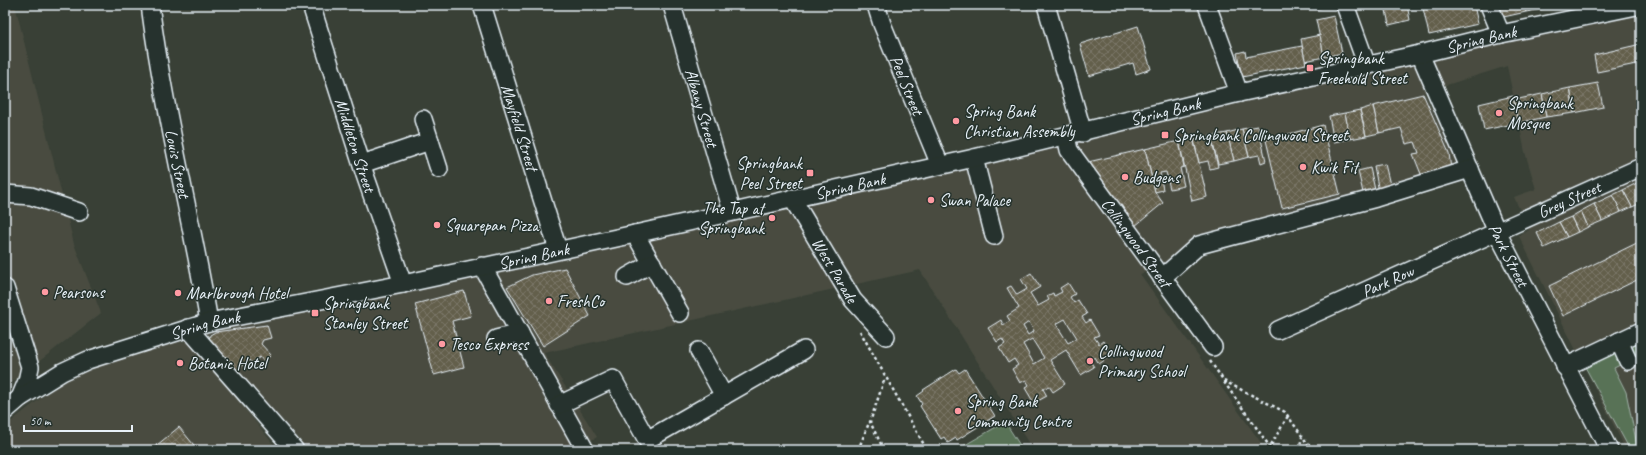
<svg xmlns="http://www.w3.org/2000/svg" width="1646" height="455" font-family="Caveat,sans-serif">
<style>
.built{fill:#494c41}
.green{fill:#587257;stroke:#a0b2a8}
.building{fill:url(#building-cross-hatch);stroke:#e8f1f8;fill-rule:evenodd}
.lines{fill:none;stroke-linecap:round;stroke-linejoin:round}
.minor-casing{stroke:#e8f1f8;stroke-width:20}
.path{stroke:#e8f1f8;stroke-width:2.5;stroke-dasharray:3 3;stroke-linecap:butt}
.minor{stroke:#26332d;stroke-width:17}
.poi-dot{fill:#ff9aa2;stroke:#26332d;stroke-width:1.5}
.labels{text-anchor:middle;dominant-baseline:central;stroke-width:3;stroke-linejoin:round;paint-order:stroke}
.street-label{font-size:17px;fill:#e8f1f8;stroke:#26332d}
.poi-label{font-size:17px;fill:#e8f1f8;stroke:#26332d;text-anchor:start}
</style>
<defs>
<pattern id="building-cross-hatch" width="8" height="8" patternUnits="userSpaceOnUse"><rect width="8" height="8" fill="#645f4c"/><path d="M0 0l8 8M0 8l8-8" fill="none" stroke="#7a7667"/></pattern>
</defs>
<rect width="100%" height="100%" fill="#394036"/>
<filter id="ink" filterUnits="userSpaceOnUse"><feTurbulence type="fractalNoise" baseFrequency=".025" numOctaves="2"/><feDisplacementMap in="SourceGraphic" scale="8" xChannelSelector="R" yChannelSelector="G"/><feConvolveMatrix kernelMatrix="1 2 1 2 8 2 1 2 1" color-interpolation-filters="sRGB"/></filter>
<g filter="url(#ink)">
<g class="built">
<path d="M5,5H15L74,244L101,313L5,388Z"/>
<path d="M1641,14V450H1626L1519,236L1529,230L1514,197L1536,189L1525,152L1507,66L1424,92L1452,151L1458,171L1140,274L1264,447L1260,450H1033L920,270L544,353L597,437L573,450H309L255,390L243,383L204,338L208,331L215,328L1260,91Z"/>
<path d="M190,340L278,450H5V426L77,370L112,356Z"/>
</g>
<g class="green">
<path d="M1641,338V362L1639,363L1633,348V344Z"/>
<path d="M1610,351L1617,353L1622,364L1614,368L1626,392L1638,450H1630L1583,363Z"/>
<path d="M1005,422L1023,450H932L928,446L958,449Z"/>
</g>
<g class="building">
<path d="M1315,5H1331L1317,9Z"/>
<path d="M1385,5H1407L1410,20L1389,25Z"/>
<path d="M1437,5H1474L1478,24L1429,35L1423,8Z"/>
<path d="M1496,5H1524L1526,12L1499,18Z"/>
<path d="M1524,5H1557L1558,6L1526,12Z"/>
<path d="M1334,16L1342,53L1324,57L1316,20Z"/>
<path d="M1138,26L1151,69L1136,74L1133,63L1089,76L1080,44Z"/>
<path d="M1320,35L1324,57L1305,61L1301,39Z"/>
<path d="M1641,44V63L1597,72L1594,55Z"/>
<path d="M1302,46L1306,64L1242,77L1237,53L1245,51L1246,57Z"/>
<path d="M1598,83L1603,107L1574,113L1570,88Z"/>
<path d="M1570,88L1574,113L1546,117L1542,94Z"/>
<path d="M1423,94L1449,153L1451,170L1423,179L1413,154L1419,153L1415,142L1406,144L1401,128L1379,133L1373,106Z"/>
<path d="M1542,94L1546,117L1518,123L1514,100Z"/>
<path d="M1513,96L1518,123L1484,130L1479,104Z"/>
<path d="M1373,106L1379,133L1366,136L1360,110Z"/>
<path d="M1360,110L1366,136L1350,139L1345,113Z"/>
<path d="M1345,113L1350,139L1334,142L1329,116Z"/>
<path d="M1323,125L1340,194L1282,208L1266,140Z"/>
<path d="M1258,126L1266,161L1261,163L1259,155L1249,157L1242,129Z"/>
<path d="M1242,129L1249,157L1234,161L1227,133Z"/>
<path d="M1227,133L1234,161L1218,164L1211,136Z"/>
<path d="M1211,136L1218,167L1210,169L1208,161L1199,163L1194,140Z"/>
<path d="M1193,138L1207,197L1192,201L1179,141Z"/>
<path d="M1179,141L1184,167L1180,168L1184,186L1170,189L1166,172L1160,173L1163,190L1155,192L1145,149Z"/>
<path d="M1145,149L1155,192L1163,203L1135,226L1088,162Z"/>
<path d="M1385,164L1391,189L1379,192L1374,166Z"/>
<path d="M1370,168L1376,194L1364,197L1358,171Z"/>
<path d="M1641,181V203L1632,207L1623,190Z"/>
<path d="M1623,190L1632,207L1621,212L1613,195Z"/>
<path d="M1613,195L1621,212L1602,221L1594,204Z"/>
<path d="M1594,204L1602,221L1588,227L1581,211Z"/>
<path d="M1581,211L1588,227L1578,232L1571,217Z"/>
<path d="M1571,217L1578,232L1567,237L1559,222Z"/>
<path d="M1559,222L1567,237L1544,248L1537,233Z"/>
<path d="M1641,241V278L1563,316L1549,286Z"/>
<path d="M565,268L590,316L543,346L507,287L532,275Z"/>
<path d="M1031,273L1040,287L1030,293L1038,306L1049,300L1047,296L1053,293L1054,296L1062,292L1060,288L1068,283L1075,294L1070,297L1074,303L1078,300L1087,314L1082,317L1086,323L1090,320L1099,335L1094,337L1099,344L1103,341L1112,355L1099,364L1095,357L1090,361L1094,367L1081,375L1066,350L1050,360L1065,384L1053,392L1049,386L1043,389L1047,396L1034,403L1025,388L1029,385L1026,380L1020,383L1012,369L1018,365L1014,359L1008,363L999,348L1005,344L1002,339L997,342L988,328L1001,320L1003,325L1010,321L1007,316L1019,308L1007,288L1011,286L1017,295L1027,289L1021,279ZM1065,319L1077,338L1068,343L1056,324ZM1029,322L1034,331L1028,335L1023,326ZM1032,339L1044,358L1034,364L1023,344Z"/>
<path d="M464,291L471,316L452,321L464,367L434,375L415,304Z"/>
<path d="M267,325L271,338L263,340L261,344L271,355L264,362L260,357L252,363L249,360L237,370L231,363L230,364L209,340L210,335L215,332Z"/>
<path d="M956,369L959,373L965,369L995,416L957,440L956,438L948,443L944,437L941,439L920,406L922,404L917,396L924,391L923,390Z"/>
<path d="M179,427L198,450H151Z"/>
</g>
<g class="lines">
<g class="minor-casing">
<g id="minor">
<path id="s1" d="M150,5C164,112 191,216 209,322"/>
<path id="s2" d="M311,5L365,175L403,284"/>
<path id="s3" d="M482,5L558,250"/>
<path id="s4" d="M672,5L732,211"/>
<path id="s5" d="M876,5L882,24L940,165"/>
<path d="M1046,5L1083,133"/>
<path d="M1207,5L1239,93"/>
<path d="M1345,5L1367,66"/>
<path d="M1489,5L1501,34"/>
<path id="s6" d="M1420,54L1497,232L1609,450"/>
<path d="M423,119L439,169"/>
<path id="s7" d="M1066,136L1069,150L1213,347"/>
<path d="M974,158L994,236"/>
<path d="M362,164L430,141"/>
<path d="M5,194L31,196L79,212"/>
<path id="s8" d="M792,198L853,300L886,336"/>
<path d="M635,234L680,313"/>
<path d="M482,266L585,450"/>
<path d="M627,277L652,263"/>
<path d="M1162,278L1199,245L1376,198L1470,169"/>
<path d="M5,288L30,367L27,381L20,398"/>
<path d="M188,328L295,450"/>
<path id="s9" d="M1278,330L1641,167"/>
<path d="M496,339L520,333"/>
<path d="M1619,341L1628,361"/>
<path d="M699,351L724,396"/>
<path d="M1565,367L1641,331"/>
<path d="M559,405L613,379L647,440L804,350"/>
<path id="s10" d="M5,411L20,398L62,372L88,360L209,322L403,284L635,234L974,158L1239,93L1420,54L1501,34L1641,5"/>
</g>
</g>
<g class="path">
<path d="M860,331L927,450"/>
<path d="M1210,361L1224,381L1285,412L1312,450"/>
<path d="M1224,382L1270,447"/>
<path d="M858,450L869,423"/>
<path d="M884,450L870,422L885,378"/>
<path d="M1268,450L1288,416"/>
<path d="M1299,450L1302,437"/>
</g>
<use href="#minor" class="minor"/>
</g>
</g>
<g class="poi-dot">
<rect x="1306" y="64" width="8" height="8" rx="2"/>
<circle cx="1499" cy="113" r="4"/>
<circle cx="956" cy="121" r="4"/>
<rect x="1161" y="131" width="8" height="8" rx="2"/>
<circle cx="1303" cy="167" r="4"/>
<rect x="806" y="169" width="8" height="8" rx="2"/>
<circle cx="1125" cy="177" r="4"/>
<circle cx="931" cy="200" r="4"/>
<circle cx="772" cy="218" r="4"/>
<circle cx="437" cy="225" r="4"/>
<circle cx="45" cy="292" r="4"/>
<circle cx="178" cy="293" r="4"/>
<circle cx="549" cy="301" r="4"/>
<rect x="311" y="309" width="8" height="8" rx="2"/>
<circle cx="442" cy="344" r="4"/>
<circle cx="1090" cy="361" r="4"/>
<circle cx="180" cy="363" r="4"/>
<circle cx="958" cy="411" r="4"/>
</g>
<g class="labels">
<g class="street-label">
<text stroke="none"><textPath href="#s10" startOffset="1528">Spring Bank</textPath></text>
<text stroke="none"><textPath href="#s5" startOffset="86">Peel Street</textPath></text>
<text stroke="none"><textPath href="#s4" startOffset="107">Albany Street</textPath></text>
<text stroke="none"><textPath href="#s10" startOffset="1204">Spring Bank</textPath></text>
<text stroke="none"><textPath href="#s3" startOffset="128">Mayfield Street</textPath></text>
<text stroke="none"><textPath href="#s2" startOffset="147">Middleton Street</textPath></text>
<text stroke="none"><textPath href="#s1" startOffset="161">Louis Street</textPath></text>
<text stroke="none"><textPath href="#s10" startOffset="880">Spring Bank</textPath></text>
<text stroke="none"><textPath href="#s9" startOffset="319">Grey Street</textPath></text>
<text stroke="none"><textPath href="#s7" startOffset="129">Collingwood Street</textPath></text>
<text stroke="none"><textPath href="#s10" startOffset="556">Spring Bank</textPath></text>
<text stroke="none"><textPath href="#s6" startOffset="220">Park Street</textPath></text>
<text stroke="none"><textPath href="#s8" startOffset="84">West Parade</textPath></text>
<text stroke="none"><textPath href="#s9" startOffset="120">Park Row</textPath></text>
<text stroke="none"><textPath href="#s10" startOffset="220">Spring Bank</textPath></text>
</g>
<g class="poi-label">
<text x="1318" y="58">Springbank<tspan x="1318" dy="20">Freehold Street</tspan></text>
<text x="1507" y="103">Springbank<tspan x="1507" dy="20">Mosque</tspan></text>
<text x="964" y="111">Spring Bank<tspan x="964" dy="20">Christian Assembly</tspan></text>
<text x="1173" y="135">Springbank Collingwood Street</text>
<text x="802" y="163" text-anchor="end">Springbank<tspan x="802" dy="20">Peel Street</tspan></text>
<text x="1311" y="167">Kwik Fit</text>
<text x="1133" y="177">Budgens</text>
<text x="939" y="200">Swan Palace</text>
<text x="764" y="208" text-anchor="end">The Tap at<tspan x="764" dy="20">Springbank</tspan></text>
<text x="445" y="225">Squarepan Pizza</text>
<text x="53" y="292">Pearsons</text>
<text x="186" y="293">Marlbrough Hotel</text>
<text x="557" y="301">FreshCo</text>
<text x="323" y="303">Springbank<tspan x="323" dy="20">Stanley Street</tspan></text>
<text x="450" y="344">Tesco Express</text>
<text x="1098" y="351">Collingwood<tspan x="1098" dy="20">Primary School</tspan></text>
<text x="188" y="363">Botanic Hotel</text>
<text x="966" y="401">Spring Bank<tspan x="966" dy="20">Community Centre</tspan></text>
</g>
</g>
<rect width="1646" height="455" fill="none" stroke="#26332d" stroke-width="20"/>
<rect x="10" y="10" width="1626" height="435" fill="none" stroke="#e8f1f8" stroke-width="1.5" filter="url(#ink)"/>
<path d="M24 425v6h108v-6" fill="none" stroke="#e8f1f8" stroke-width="2"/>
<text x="30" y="425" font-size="12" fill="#e8f1f8" stroke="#26332d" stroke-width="3" paint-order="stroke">50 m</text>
</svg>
